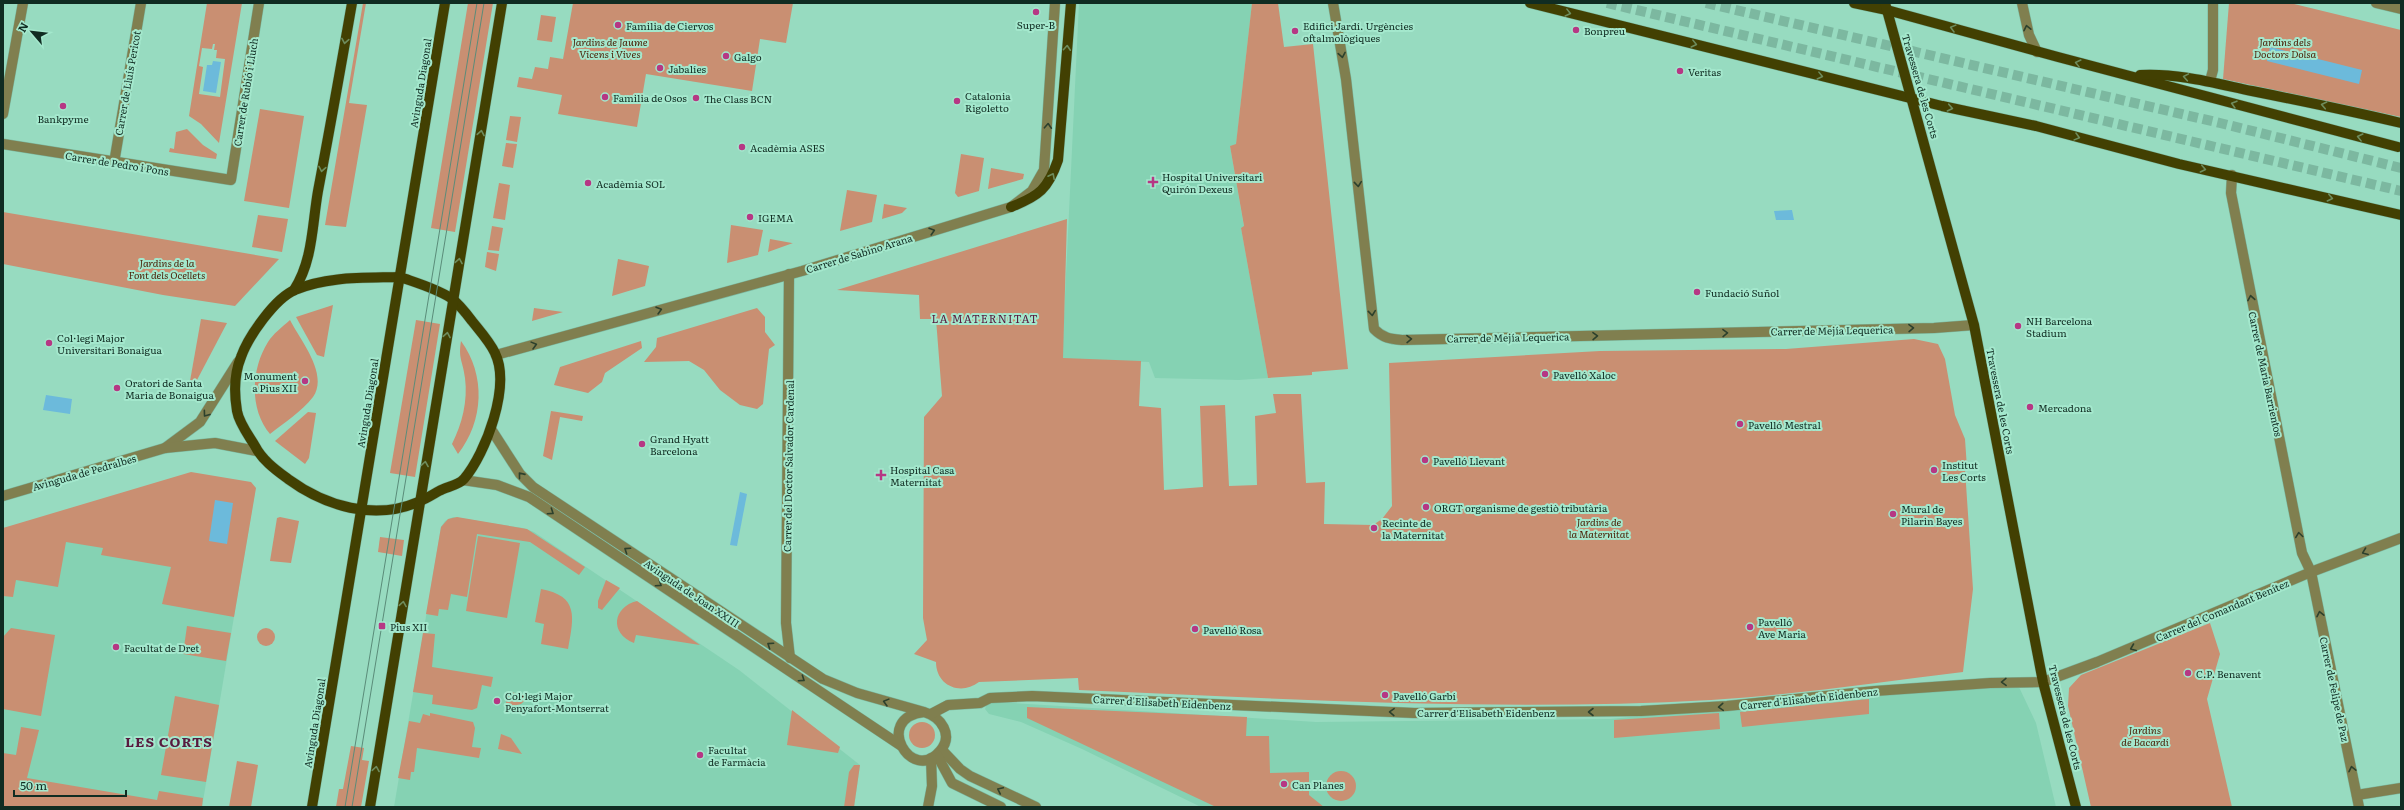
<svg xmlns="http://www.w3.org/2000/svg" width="2404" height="810" font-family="Literata,serif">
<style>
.built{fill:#85d2b3}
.green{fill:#c98f72;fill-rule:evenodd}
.water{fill:#6cbadb}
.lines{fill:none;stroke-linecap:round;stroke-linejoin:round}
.major-tunnel{stroke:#7cb8a0;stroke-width:10;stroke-dasharray:10 5;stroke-linecap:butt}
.minor-casing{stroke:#7cb8a0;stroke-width:11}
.major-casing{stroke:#7cb8a0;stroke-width:11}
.minor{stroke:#807f4f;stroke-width:10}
.major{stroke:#424002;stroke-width:10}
.tram{stroke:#5a8c79;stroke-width:1}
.oneway{stroke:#6e8c5d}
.oneway2{stroke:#2c412d}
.poi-dot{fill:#b63784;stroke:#a4e8cd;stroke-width:1.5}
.labels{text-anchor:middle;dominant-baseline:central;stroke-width:4;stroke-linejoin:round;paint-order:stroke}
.poi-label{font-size:10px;fill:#102c22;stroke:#a4e8cd;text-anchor:start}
.park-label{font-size:10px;font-style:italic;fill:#4c230a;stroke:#a4e8cd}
.street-label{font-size:10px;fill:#102c22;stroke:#a4e8cd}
.neighbourhood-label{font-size:11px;letter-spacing:1px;fill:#581b3f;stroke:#a4e8cd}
.district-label{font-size:14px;font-weight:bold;letter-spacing:1px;fill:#581b3f;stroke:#a4e8cd}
</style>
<rect width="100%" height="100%" fill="#97dbc0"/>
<g class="built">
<path d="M1079,3H1252L1236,145L1230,146L1244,227L1241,228L1268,378L1239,380L1155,378L1149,362L1062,359Z"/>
<path d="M255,492L202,807H3V528Z"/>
<path d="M453,517L523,528L534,532L739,670L860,765L854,807H394L441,527L445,521Z"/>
<path d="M2013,680L2018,685L2036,723L2056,807H1201L1082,749L1021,722L989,714L985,709L987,704L997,702L1316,722L1610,719Z"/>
</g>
<g class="green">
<path d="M207,3H242L219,143L201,124L189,116ZM213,44H215L214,50H217L216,58L225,59L220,97L199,94L203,67L199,66L202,48L212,49Z"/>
<path d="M363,3H366L349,103L367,105L346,227L325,225Z"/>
<path d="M468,3H493L455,232L431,228Z"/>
<path d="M573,3H793L786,43L760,39L752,91L646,74L637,127L558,114L562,95L517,87L519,77L532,79L535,67L548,69L550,57L563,59Z"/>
<path d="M1252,3H1278L1284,47L1313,44L1348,369L1312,372V375L1268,378L1241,228L1244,226L1230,146L1236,144Z"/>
<path d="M2229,3H2290L2401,30V117L2223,79Z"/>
<path d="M541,15L556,17L552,42L537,40Z"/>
<path d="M260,109L304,116L289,208L244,201Z"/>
<path d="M510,116L521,117L517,142L506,140Z"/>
<path d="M187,129L203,145L217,154L216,159L169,152L170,148L174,149L176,132Z"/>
<path d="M506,143L517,144L513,168L502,166Z"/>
<path d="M961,154L984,158L979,191L958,197L955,193Z"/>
<path d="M991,168L1024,174L1023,179L988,189Z"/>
<path d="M499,183L510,185L505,220L493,218Z"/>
<path d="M847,190L877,195L872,222L840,231Z"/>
<path d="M884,204L907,208L902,213L882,219Z"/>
<path d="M3,212L279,259L235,306L163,295L3,264Z"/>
<path d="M258,215L288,219L282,252L252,247Z"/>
<path d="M1067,219L1063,358L1141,361L1139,406L1161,408L1164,490L1203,487L1200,406L1225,405L1229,486L1257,485L1255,416L1276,413L1273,394H1301L1306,483L1325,482L1324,524L1373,525L1382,519L1392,506L1389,363L1600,351L1786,349L1914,339L1938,344L1945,359L1955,415L1965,439L1967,468L1965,469L1973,589L1963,672C1879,682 1795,695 1711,700C1500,712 1289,699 1079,690L1078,678L979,682C961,696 936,686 936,662L914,654L927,640L923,618L924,417L942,396L936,319H920L919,295L837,290Z"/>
<path d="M731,225L763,230L758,255L727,263Z"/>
<path d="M492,226L503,228L499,251L488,250Z"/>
<path d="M770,239L792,243H793L768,252Z"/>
<path d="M487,252L499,254L496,271L485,267Z"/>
<path d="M618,259L649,266L645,286L612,296Z"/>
<path d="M333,305L324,357L317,355L296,317Z"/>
<path d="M534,308L563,312L532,321Z"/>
<path d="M757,308L765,317V332L775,345L769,349L763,404L757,409L740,405L720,390L704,370L689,361L644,362L656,347L657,338Z"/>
<path d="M201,319L227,323L197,380L190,381Z"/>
<path d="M290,320C300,340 329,374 313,397C302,411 284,423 270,434C249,409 251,369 268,342C273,334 282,327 290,320Z"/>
<path d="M416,320L440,324L415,477L390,473Z"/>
<path d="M461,341C486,375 484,421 458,454L452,444C462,424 468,401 465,378C463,361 458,359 461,341Z"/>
<path d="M641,341L642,348L605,373L602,382L588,393L554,385L560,367Z"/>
<path d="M551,411L583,416L582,421L560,417L552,460L543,456Z"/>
<path d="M308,412L316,413L309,458L305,464L275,441Z"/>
<path d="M191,472L251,482L256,488L234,617L162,604L171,567L101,555L103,548L66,542L58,587L16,580L13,597L3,596V528Z"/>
<path d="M280,517L299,521L291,563L270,561L277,518Z"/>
<path d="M457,517L527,529L585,567L579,575L530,542L477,534L467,597L451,594L448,610L439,609L438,616L426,614L441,527L448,519Z"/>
<path d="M478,536L520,543L507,618L466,611Z"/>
<path d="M380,537L404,540L402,556L378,552Z"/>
<path d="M606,580L620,588L602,610L598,608V601Z"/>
<path d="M541,589C579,596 574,617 568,649L541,644L544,624L535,622Z"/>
<path d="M637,601L700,645L636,635L634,643C609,633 613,607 637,601Z"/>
<path d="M2210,623L2220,654L2207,699L2232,807H2091L2068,706L2069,688L2081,675Z"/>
<path d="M187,626L231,633L226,661L183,654Z"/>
<circle cx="266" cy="637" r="9"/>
<path d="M11,628L55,635L41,716L3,709V637Z"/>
<path d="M423,633L435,634L432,667L493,677L491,687L482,685L477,708L472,710L432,704L433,695L413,692Z"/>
<path d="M508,692L531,695L521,704L505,708Z"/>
<path d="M175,696L219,705L206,782L161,775Z"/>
<path d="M1869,699V714L1742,727L1740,712Z"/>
<path d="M1027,707L1247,717L1246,736H1269L1270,773L1309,772V795L1324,807H1216L1027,718Z"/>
<path d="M792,710L840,747L838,753L787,745Z"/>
<path d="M430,713L473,722L475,728L472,747L481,748L479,758L417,748L414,772H411L410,780L398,778L409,721L420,723L423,714L430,716Z"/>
<path d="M1719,713L1720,729L1614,738V720Z"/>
<circle cx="922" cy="735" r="13"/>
<path d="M21,727L39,730L27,778L157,800L159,791L203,798L202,807H3V753L16,755Z"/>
<path d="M501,734L511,738L522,754L498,749Z"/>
<path d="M351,746L364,748L362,760L369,761L361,807H336L339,789H343Z"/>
<path d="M237,761L258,765L251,807H229Z"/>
<path d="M854,765H860L854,807H844L849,772Z"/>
<circle cx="1341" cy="786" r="15"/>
</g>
<g class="water">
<path d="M2270,47L2362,70L2359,84L2267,61Z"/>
<path d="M213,61L221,62L216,93L203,91L207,65H212Z"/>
<path d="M1792,210L1794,220H1776L1774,211Z"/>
<path d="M46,395L72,399L70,414L43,410Z"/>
<path d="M740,492L747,494L737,546L730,545Z"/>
<path d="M215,500L233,503L227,544L209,541Z"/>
</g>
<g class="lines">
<g class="major-tunnel">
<path d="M1607,3L2401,191"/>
<path d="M1706,3L2220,123L2401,168"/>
</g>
<g class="minor-casing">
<g id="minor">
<path d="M1333,3L1346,79L1374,329C1383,338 1390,339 1402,340L1934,328L1974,325"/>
<path d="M2022,3L2029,35L2037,52"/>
<path d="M2376,3L2401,9"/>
<path d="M2210,81L2213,70V3"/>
<path d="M3,114L23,3"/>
<path d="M3,144L231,180L259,3"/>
<path d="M114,163L141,3"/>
<path d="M2232,175L2231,193L2302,553L2311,572L2359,807"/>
<path d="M789,274L786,623L790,658"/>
<path d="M496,355L802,271L1011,207L1032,191L1044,170L1055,3"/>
<path d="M491,429L520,474L533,487L823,679L857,693L924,712C941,717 954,735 940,751C912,785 872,718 924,712"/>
<path d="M165,448L200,422L238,362"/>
<path d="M463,480L497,485L529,497L900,745"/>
<path d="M3,496L165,448L215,443L257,451"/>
<path d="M931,714L948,705L980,703L990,698L1032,696L1414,713L1641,711L1727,706L1875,691L1990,683L2043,682L2097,662L2311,572L2401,538"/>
<path d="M942,750L960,769L970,776L1036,807"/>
<path d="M937,755L952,783L1001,807"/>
<path d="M2357,795L2401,788"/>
<path d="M928,807L932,786L931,758"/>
</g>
</g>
<g class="major-casing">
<g id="major">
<path d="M1530,3L1942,106L2036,126L2179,164L2401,215"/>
<path d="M1854,3L1887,10L2058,57L2398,147"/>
<path d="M1885,3L1974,325L2043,682L2076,807"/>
<path d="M2140,75C2179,73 2214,83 2252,91C2302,101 2351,111 2401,123"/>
<path d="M1011,207C1039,196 1048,189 1058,160L1071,3"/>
<path d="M400,277C417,283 435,288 451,298C459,304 466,313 472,321C480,331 490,342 495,353C511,386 486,453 464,479C459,485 446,487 439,491C432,495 426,499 418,502C374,521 325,506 288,479C276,470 262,460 255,446C249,436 239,423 237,411C234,393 234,374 241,357C248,337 275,298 295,290C327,276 365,278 400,277Z"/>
<path d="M294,290C313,261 312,225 318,191C330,128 341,66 352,3"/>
<path d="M312,807L445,3"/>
<path d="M370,807L502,3"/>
</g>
</g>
<use href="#minor" class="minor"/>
<use href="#major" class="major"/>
<g class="tram">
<path d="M345,807L477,3"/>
<path d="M352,807L484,3"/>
</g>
</g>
<defs><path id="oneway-chevron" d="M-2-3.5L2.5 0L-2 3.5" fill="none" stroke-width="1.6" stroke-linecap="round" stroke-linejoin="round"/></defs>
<g class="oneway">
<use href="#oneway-chevron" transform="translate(1568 13) rotate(14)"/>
<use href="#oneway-chevron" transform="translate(1953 28) rotate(-165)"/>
<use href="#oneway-chevron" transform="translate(345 41) rotate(100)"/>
<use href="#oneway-chevron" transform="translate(1694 44) rotate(14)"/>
<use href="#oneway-chevron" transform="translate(1067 48) rotate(-86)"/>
<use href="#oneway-chevron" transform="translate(2078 63) rotate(-166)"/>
<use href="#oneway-chevron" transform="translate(1820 76) rotate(14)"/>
<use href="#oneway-chevron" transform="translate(2186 77) rotate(-170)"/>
<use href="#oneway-chevron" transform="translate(2234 104) rotate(-164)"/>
<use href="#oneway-chevron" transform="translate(2324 105) rotate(-168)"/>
<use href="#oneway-chevron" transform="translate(1950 108) rotate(12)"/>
<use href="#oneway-chevron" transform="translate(481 133) rotate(-80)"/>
<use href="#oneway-chevron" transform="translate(2077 137) rotate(15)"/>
<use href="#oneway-chevron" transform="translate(2360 137) rotate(-166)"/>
<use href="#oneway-chevron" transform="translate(322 169) rotate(100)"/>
<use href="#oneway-chevron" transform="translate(2203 169) rotate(12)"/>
<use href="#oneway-chevron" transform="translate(1052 176) rotate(-63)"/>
<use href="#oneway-chevron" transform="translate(2330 198) rotate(13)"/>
<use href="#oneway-chevron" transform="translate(459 261) rotate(-80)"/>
<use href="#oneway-chevron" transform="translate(447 335) rotate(-80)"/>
<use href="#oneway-chevron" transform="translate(425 464) rotate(-81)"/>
<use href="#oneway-chevron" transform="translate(403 604) rotate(-81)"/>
<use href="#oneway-chevron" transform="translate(376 769) rotate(-81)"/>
</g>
<g class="oneway2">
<use href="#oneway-chevron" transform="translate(2027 28) rotate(-102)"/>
<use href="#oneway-chevron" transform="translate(1342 55) rotate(80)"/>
<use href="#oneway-chevron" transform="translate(1048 126) rotate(-87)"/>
<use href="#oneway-chevron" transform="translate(1358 184) rotate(84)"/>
<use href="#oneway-chevron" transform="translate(932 231) rotate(-17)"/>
<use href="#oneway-chevron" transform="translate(2251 298) rotate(-100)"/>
<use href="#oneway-chevron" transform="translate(659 310) rotate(-16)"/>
<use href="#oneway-chevron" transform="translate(1372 313) rotate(84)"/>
<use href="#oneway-chevron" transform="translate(1911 328) rotate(-1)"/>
<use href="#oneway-chevron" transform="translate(1725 333) rotate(-1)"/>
<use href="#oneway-chevron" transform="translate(1595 336) rotate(-1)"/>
<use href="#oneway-chevron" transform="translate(1409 339) rotate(-1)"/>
<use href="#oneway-chevron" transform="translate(534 345) rotate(-15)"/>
<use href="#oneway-chevron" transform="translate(206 414) rotate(126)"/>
<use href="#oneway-chevron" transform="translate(521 475) rotate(-129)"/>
<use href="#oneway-chevron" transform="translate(551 512) rotate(34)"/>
<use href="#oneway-chevron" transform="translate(2299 535) rotate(-98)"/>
<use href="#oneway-chevron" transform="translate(627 550) rotate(-146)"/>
<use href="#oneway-chevron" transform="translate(2365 552) rotate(159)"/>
<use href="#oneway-chevron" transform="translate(659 584) rotate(34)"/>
<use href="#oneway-chevron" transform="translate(2320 614) rotate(-102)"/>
<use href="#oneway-chevron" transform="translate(770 645) rotate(-146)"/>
<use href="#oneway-chevron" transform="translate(2133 648) rotate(158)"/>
<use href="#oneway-chevron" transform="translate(802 679) rotate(34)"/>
<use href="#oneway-chevron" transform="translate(2004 682) rotate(179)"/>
<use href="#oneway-chevron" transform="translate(886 702) rotate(-165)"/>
<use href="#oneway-chevron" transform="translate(1721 707) rotate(176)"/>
<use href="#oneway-chevron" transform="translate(1392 712) rotate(-178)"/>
<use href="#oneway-chevron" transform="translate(1591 712) rotate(180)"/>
<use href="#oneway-chevron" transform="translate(2352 769) rotate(-102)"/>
<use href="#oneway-chevron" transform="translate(1000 790) rotate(-155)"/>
</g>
<g class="poi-dot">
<circle cx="1036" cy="12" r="4"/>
<circle cx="618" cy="25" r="4"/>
<circle cx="1576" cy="30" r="4"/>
<circle cx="1295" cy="31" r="4"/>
<circle cx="726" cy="56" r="4"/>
<circle cx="660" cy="68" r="4"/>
<circle cx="1680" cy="71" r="4"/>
<circle cx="605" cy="97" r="4"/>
<circle cx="696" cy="98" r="4"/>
<circle cx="957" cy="101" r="4"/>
<circle cx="63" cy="106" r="4"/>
<circle cx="742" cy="147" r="4"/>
<path d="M1151 176h4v4h4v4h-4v4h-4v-4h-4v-4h4z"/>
<circle cx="588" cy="183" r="4"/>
<circle cx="750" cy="217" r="4"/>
<circle cx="1697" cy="292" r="4"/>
<circle cx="2018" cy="326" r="4"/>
<circle cx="49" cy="343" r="4"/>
<circle cx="1545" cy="374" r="4"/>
<circle cx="305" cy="381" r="4"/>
<circle cx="117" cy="388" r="4"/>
<circle cx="2030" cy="407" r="4"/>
<circle cx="1740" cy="424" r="4"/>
<circle cx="642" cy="444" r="4"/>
<circle cx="1425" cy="460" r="4"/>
<circle cx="1934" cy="470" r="4"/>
<path d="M879 469h4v4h4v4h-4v4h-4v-4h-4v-4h4z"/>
<circle cx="1426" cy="507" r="4"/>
<circle cx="1893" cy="514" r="4"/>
<circle cx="1374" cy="528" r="4"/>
<rect x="378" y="622" width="8" height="8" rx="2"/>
<circle cx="1750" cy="627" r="4"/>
<circle cx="1195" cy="629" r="4"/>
<circle cx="116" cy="647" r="4"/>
<circle cx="2188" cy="673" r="4"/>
<circle cx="1385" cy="695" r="4"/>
<circle cx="497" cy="701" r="4"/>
<circle cx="700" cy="755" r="4"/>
<circle cx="1284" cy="784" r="4"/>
</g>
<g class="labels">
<g class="poi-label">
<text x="1036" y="24" text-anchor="middle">Super-B</text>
<text x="626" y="25">Familia de Ciervos</text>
<text x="1303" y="25">Edifici Jardí. Urgències<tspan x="1303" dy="12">oftalmològiques</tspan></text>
<text x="1584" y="30">Bonpreu</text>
<text x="734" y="56">Galgo</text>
<text x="668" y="68">Jabalíes</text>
<text x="1688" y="71">Veritas</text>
<text x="965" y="95">Catalonia<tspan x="965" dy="12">Rigoletto</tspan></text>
<text x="613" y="97">Familia de Osos</text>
<text x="704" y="98">The Class BCN</text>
<text x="63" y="118" text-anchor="middle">Bankpyme</text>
<text x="750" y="147">Acadèmia ASES</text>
<text x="1162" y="176">Hospital Universitari<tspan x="1162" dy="12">Quirón Dexeus</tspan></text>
<text x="596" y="183">Acadèmia SOL</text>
<text x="758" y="217">IGEMA</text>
<text x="1705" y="292">Fundació Suñol</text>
<text x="2026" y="320">NH Barcelona<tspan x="2026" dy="12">Stadium</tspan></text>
<text x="57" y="337">Col·legi Major<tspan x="57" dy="12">Universitari Bonaigua</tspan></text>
<text x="1553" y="374">Pavelló Xaloc</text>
<text x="297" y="375" text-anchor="end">Monument<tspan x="297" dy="12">a Pius XII</tspan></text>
<text x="125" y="382">Oratori de Santa<tspan x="125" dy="12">Maria de Bonaigua</tspan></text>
<text x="2038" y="407">Mercadona</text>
<text x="1748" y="424">Pavelló Mestral</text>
<text x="650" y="438">Grand Hyatt<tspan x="650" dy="12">Barcelona</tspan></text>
<text x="1433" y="460">Pavelló Llevant</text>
<text x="1942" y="464">Institut<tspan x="1942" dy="12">Les Corts</tspan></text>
<text x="890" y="469">Hospital Casa<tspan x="890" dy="12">Maternitat</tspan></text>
<text x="1434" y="507">ORGT organisme de gestiò tributària</text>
<text x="1901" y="508">Mural de<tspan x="1901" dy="12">Pilarin Bayes</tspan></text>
<text x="1382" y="522">Recinte de<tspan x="1382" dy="12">la Maternitat</tspan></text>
<text x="1758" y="621">Pavelló<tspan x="1758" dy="12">Ave Maria</tspan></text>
<text x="390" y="626">Pius XII</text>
<text x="1203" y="629">Pavelló Rosa</text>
<text x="124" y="647">Facultat de Dret</text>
<text x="2196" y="673">C.P. Benavent</text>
<text x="505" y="695">Col·legi Major<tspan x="505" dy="12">Penyafort-Montserrat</tspan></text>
<text x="1393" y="695">Pavelló Garbí</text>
<text x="708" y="749">Facultat<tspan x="708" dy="12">de Farmàcia</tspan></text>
<text x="1292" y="784">Can Planes</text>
</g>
<g class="park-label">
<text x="610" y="41">Jardins de Jaume<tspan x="610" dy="12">Vicens i Vives</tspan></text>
<text x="2285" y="41">Jardins dels<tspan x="2285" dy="12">Doctors Dolsa</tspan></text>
<text x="167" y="262">Jardins de la<tspan x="167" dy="12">Font dels Ocellets</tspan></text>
<text x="1599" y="521">Jardins de<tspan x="1599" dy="12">la Maternitat</tspan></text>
<text x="2145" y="729">Jardins<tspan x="2145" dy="12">de Bacardí</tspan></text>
</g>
<g class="street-label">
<text transform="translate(127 83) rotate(-80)">Carrer de Lluís Pericot</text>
<text transform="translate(420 83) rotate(-81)">Avinguda Diagonal</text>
<text transform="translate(1921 86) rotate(74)">Travessera de les Corts</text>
<text transform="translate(245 92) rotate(-81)">Carrer de Rubió i Lluch</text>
<text transform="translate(117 163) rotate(9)">Carrer de Pedro i Pons</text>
<text transform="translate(859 253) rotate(-17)">Carrer de Sabino Arana</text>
<text transform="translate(1832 330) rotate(-1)">Carrer de Mejía Lequerica</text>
<text transform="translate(1508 337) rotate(-1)">Carrer de Mejía Lequerica</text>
<text transform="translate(2266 374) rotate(78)">Carrer de Maria Barrientos</text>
<text transform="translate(2001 401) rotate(79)">Travessera de les Corts</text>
<text transform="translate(367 403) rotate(-81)">Avinguda Diagonal</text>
<text transform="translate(788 466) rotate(-89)">Carrer del Doctor Salvador Cardenal</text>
<text transform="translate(84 472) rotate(-16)">Avinguda de Pedralbes</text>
<text transform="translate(692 593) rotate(34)">Avinguda de Joan XXIII</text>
<text transform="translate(2222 610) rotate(-23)">Carrer del Comandant Benítez</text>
<text transform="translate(2335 689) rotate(78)">Carrer de Felipe de Paz</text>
<text transform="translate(1809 698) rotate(-6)">Carrer d'Elisabeth Eidenbenz</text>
<text transform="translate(1162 702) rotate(3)">Carrer d'Elisabeth Eidenbenz</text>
<text x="1486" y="712">Carrer d'Elisabeth Eidenbenz</text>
<text transform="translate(2066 717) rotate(76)">Travessera de les Corts</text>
<text transform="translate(314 723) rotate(-81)">Avinguda Diagonal</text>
</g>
<g class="neighbourhood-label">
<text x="985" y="318">LA MATERNITAT</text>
</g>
<g class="district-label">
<text x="169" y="741">LES CORTS</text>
</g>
</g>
<rect width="2404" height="810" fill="none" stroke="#102c22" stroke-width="8"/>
<g transform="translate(32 32) rotate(298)" stroke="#a4e8cd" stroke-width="3" paint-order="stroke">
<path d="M0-3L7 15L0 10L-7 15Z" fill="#102c22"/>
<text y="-6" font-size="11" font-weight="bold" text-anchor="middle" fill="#102c22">N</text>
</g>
<path d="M14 790v6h112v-6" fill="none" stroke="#102c22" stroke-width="2"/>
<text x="20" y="790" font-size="12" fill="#102c22" stroke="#a4e8cd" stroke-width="3" paint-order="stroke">50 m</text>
</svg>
